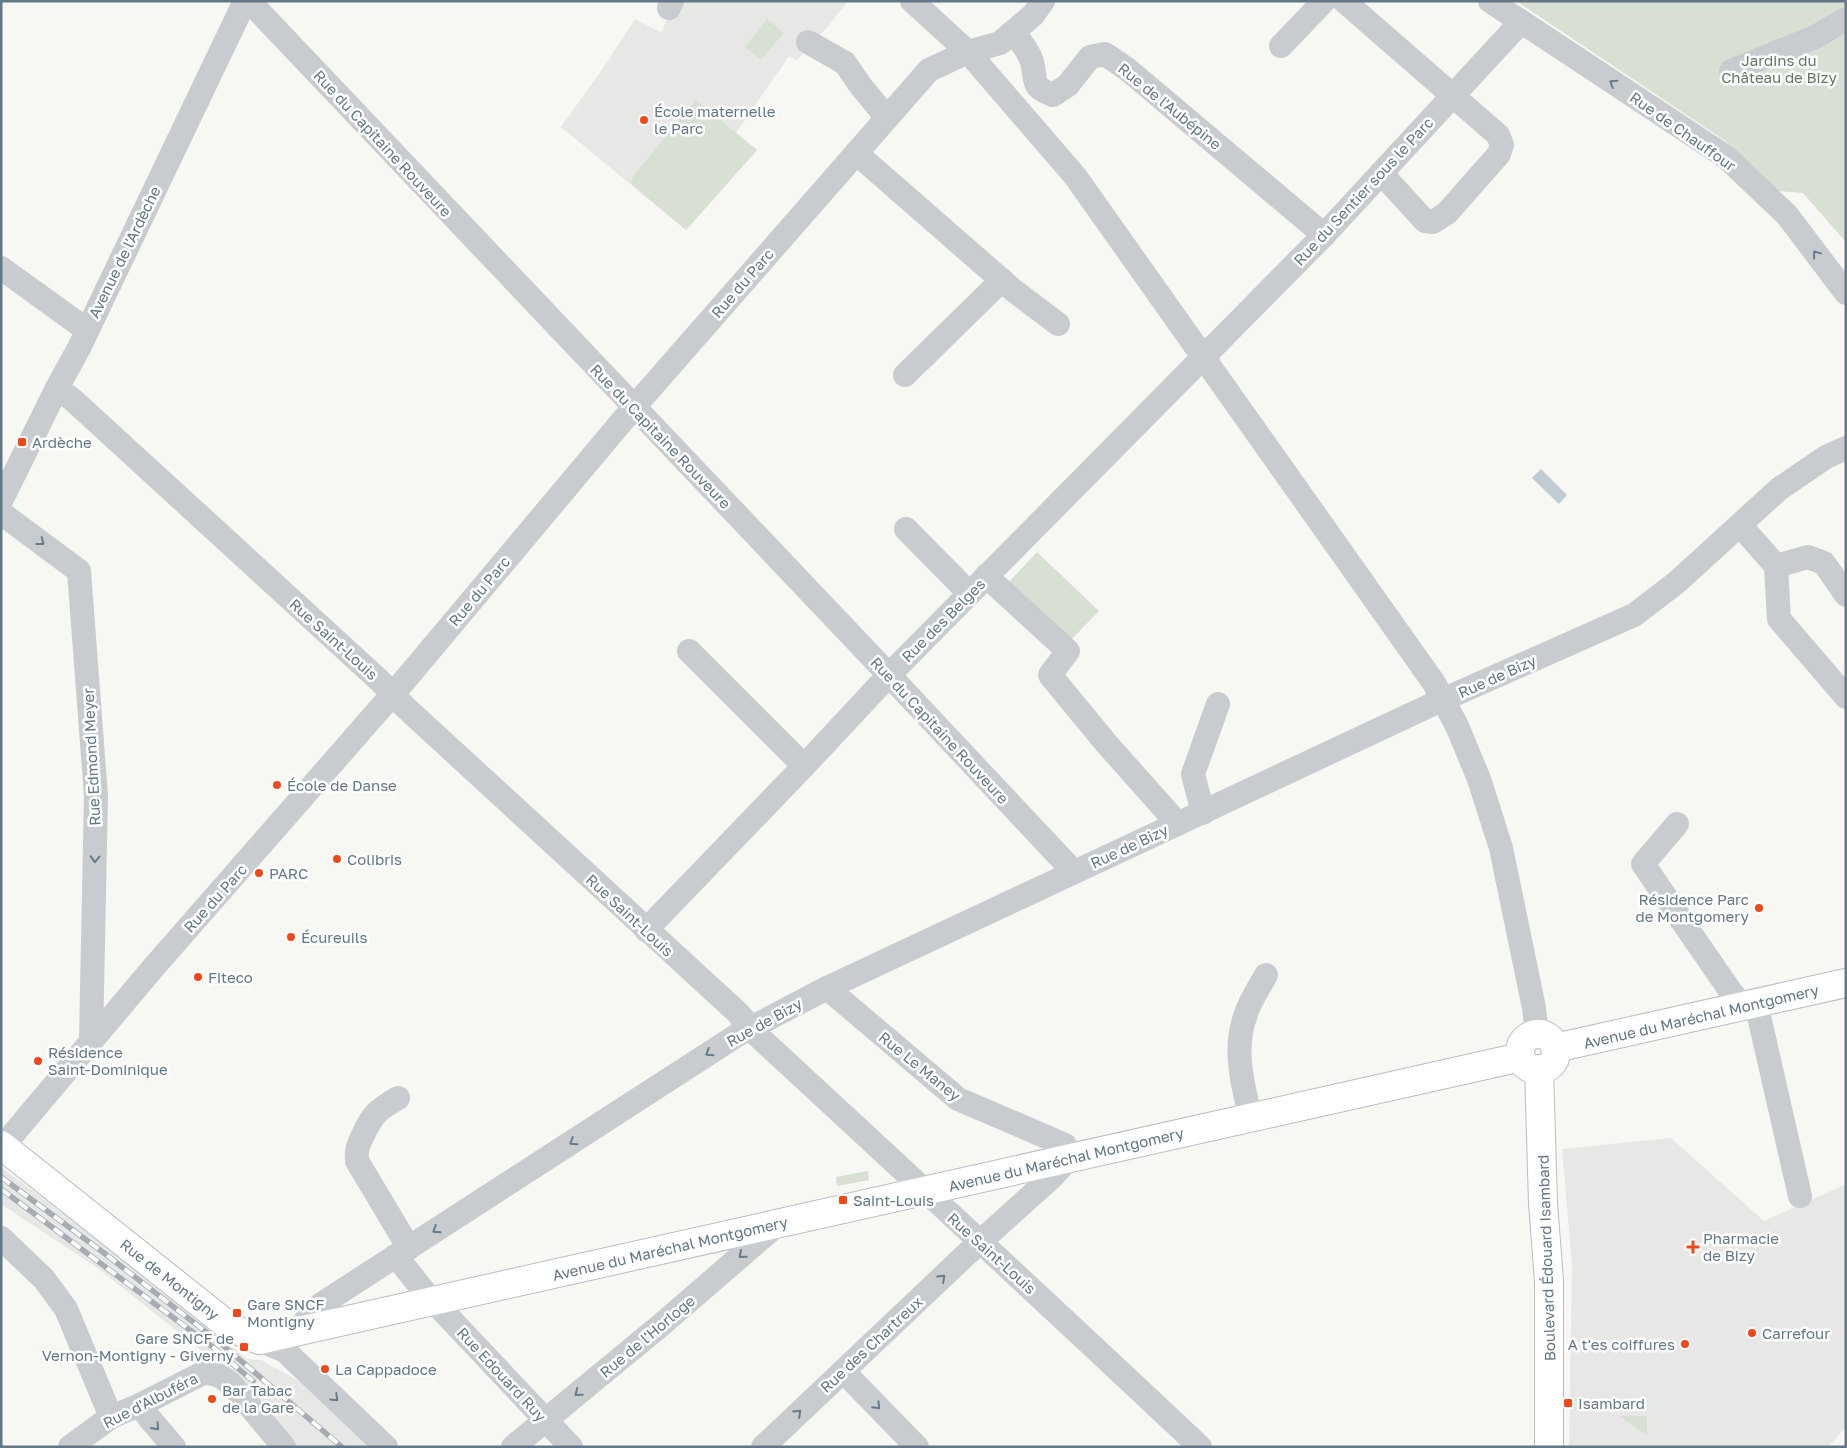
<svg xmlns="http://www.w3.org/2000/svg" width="1847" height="1448" font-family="'Golos Text',sans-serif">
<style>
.built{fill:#e7e8e6}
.green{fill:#d8dfd3}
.water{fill:#c0ccd1}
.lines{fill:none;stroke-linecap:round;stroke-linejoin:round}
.major-casing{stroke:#b9bdc1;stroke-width:30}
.minor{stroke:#c9cccf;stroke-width:24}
.major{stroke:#fff;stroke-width:28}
.rail-casing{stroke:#a6acb2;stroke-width:5.5}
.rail{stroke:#fff;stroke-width:4;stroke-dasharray:11;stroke-linecap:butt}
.oneway{stroke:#687b8b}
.poi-dot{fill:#f24817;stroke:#fff;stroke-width:2}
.labels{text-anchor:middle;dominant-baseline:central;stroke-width:5;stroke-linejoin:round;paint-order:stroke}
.park-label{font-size:15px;fill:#64785e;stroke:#fff}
.street-label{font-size:15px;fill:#637787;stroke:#fff}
.poi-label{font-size:15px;fill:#637787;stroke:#fff;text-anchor:start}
</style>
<rect width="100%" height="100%" fill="#f7f7f3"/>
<g class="built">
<path d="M672,1H848L829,25L797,60L789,56L736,133L757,150L686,230L561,127L602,70L635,19L662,33Z"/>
<path d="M1671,1138L1764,1221L1846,1184V1427L1828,1447H1569L1572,1265L1562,1149Z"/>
<path d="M1,1167L123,1258L247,1359L261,1360L302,1383L369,1447H293L247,1392L208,1356L99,1269L1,1204Z"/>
</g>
<g class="green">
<path d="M1516,1H1846V242L1803,193L1778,191L1724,140Z"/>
<path d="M767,19L784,33L761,60L745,47Z"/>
<path d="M696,100L757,150L686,230L632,185L631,182L634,175Z"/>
<path d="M1037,552L1099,611L1068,643L1007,584Z"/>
<path d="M868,1171L869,1180L837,1186L836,1177Z"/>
<path d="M1619,1416H1647V1435Z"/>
</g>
<path class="water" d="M1541,469L1567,495L1559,504L1532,478Z"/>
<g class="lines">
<g class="major-casing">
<g id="major">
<circle cx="1538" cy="1052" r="18"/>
<path d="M1555,1048L1846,983"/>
<path d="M1539,1069L1543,1203L1549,1281V1447"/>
<path d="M1,1145L230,1327L259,1340L1521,1057"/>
</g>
</g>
<g class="minor">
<path d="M249,1L889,675L1074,872"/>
<path d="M912,1L968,52L1075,176L1434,683L1457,726L1479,779L1501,848L1534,1008L1537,1034"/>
<path d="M1344,1L1498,135L1502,145L1499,154L1447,213L1433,222L1425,221L1381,173"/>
<path d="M1490,1L1726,157L1787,215L1846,293"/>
<path d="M669,8L672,1"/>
<path d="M1013,32C1020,41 1029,51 1032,62C1037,82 1030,86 1053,95L1068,85L1090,57L1105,54L1127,69L1324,235"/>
<path d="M808,42L845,63L860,85L887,118"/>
<path d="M1281,46L1324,1"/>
<path d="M1731,71L1815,37L1846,19"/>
<path d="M856,153L1013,290L1058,324"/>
<path d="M1,268L87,330"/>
<path d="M905,375L1002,280"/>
<path d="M57,388L73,400L380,681L405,707L737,1012L759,1037C906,1173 1054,1309 1200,1447"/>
<path d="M1,501L57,388L79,348L245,1"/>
<path d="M1,513L79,571L96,796L91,1040"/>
<path d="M1740,525L1776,566L1779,619L1846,697"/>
<path d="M906,529L969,593"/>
<path d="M1776,566L1808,557L1824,563L1846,595"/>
<path d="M986,576L1068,651L1050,675L1106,743L1178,824"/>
<path d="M689,651L804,766"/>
<path d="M1203,813L1193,774L1218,704"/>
<path d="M1677,824L1643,864L1731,992L1743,1006"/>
<path d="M646,930L804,766L889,675L1324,235L1521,22"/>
<path d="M1756,1003L1800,1196"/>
<path d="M398,1098C378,1110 373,1113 363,1135C358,1146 356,1149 357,1161L409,1248"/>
<path d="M1251,1118C1242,1084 1233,1047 1246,1014C1250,1000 1259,988 1266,975"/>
<path d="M3,1146L153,968L405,680L634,407L929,70L968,52L1000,43L1033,15L1043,1"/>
<path d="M1,1238L44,1279L66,1309L111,1417"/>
<path d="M396,1256L423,1290L571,1447"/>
<path d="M304,1330L305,1321L320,1305L739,1034L827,988L1431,705L1634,615L1676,583L1779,489L1826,457L1846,448"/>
<path d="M259,1340L285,1351L386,1447"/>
<path d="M843,1371L917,1447"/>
<path d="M140,1405L150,1419L174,1447"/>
<path d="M70,1447L111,1417L140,1405L205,1372L220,1376L231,1384L284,1447"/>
<path d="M513,1447L661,1325L779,1223"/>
<path d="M763,1447L971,1250L1053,1176L1069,1158L1065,1145L958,1099L827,988"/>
</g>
<use href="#major" class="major"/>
<g class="rail-casing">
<g id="rail">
<path d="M1,1177L104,1253L219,1342L342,1447"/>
<path d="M1,1189L214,1348L253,1381"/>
</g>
</g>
<use href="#rail" class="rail"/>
</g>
<defs><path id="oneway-chevron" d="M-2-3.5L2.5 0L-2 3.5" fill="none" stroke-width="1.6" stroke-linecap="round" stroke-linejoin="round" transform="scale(1.25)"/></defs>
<g class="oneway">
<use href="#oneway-chevron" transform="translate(1613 83) rotate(-147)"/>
<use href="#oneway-chevron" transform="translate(1816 254) rotate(-127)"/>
<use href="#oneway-chevron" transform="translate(41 542) rotate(37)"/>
<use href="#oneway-chevron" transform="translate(95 859) rotate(91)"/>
<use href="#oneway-chevron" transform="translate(709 1053) rotate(147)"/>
<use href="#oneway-chevron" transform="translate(573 1142) rotate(147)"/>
<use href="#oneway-chevron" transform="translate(436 1230) rotate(147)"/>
<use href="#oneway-chevron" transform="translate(742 1255) rotate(139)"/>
<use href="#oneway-chevron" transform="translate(942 1278) rotate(-43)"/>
<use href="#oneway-chevron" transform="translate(578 1393) rotate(141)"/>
<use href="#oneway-chevron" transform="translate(335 1398) rotate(44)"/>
<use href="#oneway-chevron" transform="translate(877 1406) rotate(46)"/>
<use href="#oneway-chevron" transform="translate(798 1413) rotate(-43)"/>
<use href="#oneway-chevron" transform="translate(156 1427) rotate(48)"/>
</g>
<g class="poi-dot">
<circle cx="644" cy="120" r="5"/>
<rect x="17" y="437" width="10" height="10" rx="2.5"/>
<circle cx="277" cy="785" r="5"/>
<circle cx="337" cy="859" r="5"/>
<circle cx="259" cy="873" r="5"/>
<circle cx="1759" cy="908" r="5"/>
<circle cx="291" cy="937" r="5"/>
<circle cx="198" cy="977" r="5"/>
<circle cx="38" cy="1061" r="5"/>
<rect x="838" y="1195" width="10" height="10" rx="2.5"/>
<path d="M1690.5 1239.5h5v5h5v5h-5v5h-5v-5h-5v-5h5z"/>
<rect x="232" y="1308" width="10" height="10" rx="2.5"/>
<circle cx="1752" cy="1333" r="5"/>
<circle cx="1685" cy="1344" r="5"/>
<rect x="239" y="1342" width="10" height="10" rx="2.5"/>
<circle cx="325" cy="1369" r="5"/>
<circle cx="212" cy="1399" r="5"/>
<rect x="1563" y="1398" width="10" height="10" rx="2.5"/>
</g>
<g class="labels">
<g class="park-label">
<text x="1779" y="60">Jardins du<tspan x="1779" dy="17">Château de Bizy</tspan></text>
</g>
<g class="street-label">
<text transform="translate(1170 106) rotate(39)">Rue de l'Aubépine</text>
<text transform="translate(1683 131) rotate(35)">Rue de Chauffour</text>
<text transform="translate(383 143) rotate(47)">Rue du Capitaine Rouveure</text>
<text transform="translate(1363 191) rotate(-47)">Rue du Sentier sous le Parc</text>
<text transform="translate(124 252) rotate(-64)">Avenue de l'Ardèche</text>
<text transform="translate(742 283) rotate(-49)">Rue du Parc</text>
<text transform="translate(661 436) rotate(46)">Rue du Capitaine Rouveure</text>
<text transform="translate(479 591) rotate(-50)">Rue du Parc</text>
<text transform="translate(943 620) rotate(-45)">Rue des Belges</text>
<text transform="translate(334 639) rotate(42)">Rue Saint-Louis</text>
<text transform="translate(1497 676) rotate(-24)">Rue de Bizy</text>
<text transform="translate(940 730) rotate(47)">Rue du Capitaine Rouveure</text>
<text transform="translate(91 757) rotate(-93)">Rue Edmond Meyer</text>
<text transform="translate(1129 846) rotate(-25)">Rue de Bizy</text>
<text transform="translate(215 898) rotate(-48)">Rue du Parc</text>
<text transform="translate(630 915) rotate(43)">Rue Saint-Louis</text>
<text transform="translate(1701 1016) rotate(-13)">Avenue du Maréchal Montgomery</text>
<text transform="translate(764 1022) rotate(-29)">Rue de Bizy</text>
<text transform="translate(920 1066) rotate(39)">Rue Le Maney</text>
<text transform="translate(1066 1159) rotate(-13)">Avenue du Maréchal Montgomery</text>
<text transform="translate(670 1248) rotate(-13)">Avenue du Maréchal Montgomery</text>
<text transform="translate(992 1253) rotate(42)">Rue Saint-Louis</text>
<text transform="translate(1546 1258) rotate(-92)">Boulevard Édouard Isambard</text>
<text transform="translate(170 1279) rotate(38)">Rue de Montigny</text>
<text transform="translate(647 1336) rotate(-40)">Rue de l'Horloge</text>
<text transform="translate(871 1344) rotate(-43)">Rue des Chartreux</text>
<text transform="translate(502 1374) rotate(47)">Rue Edouard Ruy</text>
<text transform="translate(150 1400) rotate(-27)">Rue d'Albuféra</text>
</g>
<g class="poi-label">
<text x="654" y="111">École maternelle<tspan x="654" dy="17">le Parc</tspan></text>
<text x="32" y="442">Ardèche</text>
<text x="287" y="785">École de Danse</text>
<text x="347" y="859">Colibris</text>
<text x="269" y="873">PARC</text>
<text x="1749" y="899" text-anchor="end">Résidence Parc<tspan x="1749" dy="17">de Montgomery</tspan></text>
<text x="301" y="937">Écureuils</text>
<text x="208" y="977">Fiteco</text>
<text x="48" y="1052">Résidence<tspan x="48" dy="17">Saint-Dominique</tspan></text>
<text x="853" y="1200">Saint-Louis</text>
<text x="1703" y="1238">Pharmacie<tspan x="1703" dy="17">de Bizy</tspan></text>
<text x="247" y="1304">Gare SNCF<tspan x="247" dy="17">Montigny</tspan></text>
<text x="1762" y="1333">Carrefour</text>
<text x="234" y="1338" text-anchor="end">Gare SNCF de<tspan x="234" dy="17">Vernon-Montigny - Giverny</tspan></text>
<text x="1675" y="1344" text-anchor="end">A t'es coiffures</text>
<text x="335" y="1369">La Cappadoce</text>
<text x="222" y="1390">Bar Tabac<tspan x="222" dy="17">de la Gare</tspan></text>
<text x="1578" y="1403">Isambard</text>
</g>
</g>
<rect width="1847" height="1448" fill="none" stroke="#637787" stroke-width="5"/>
</svg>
